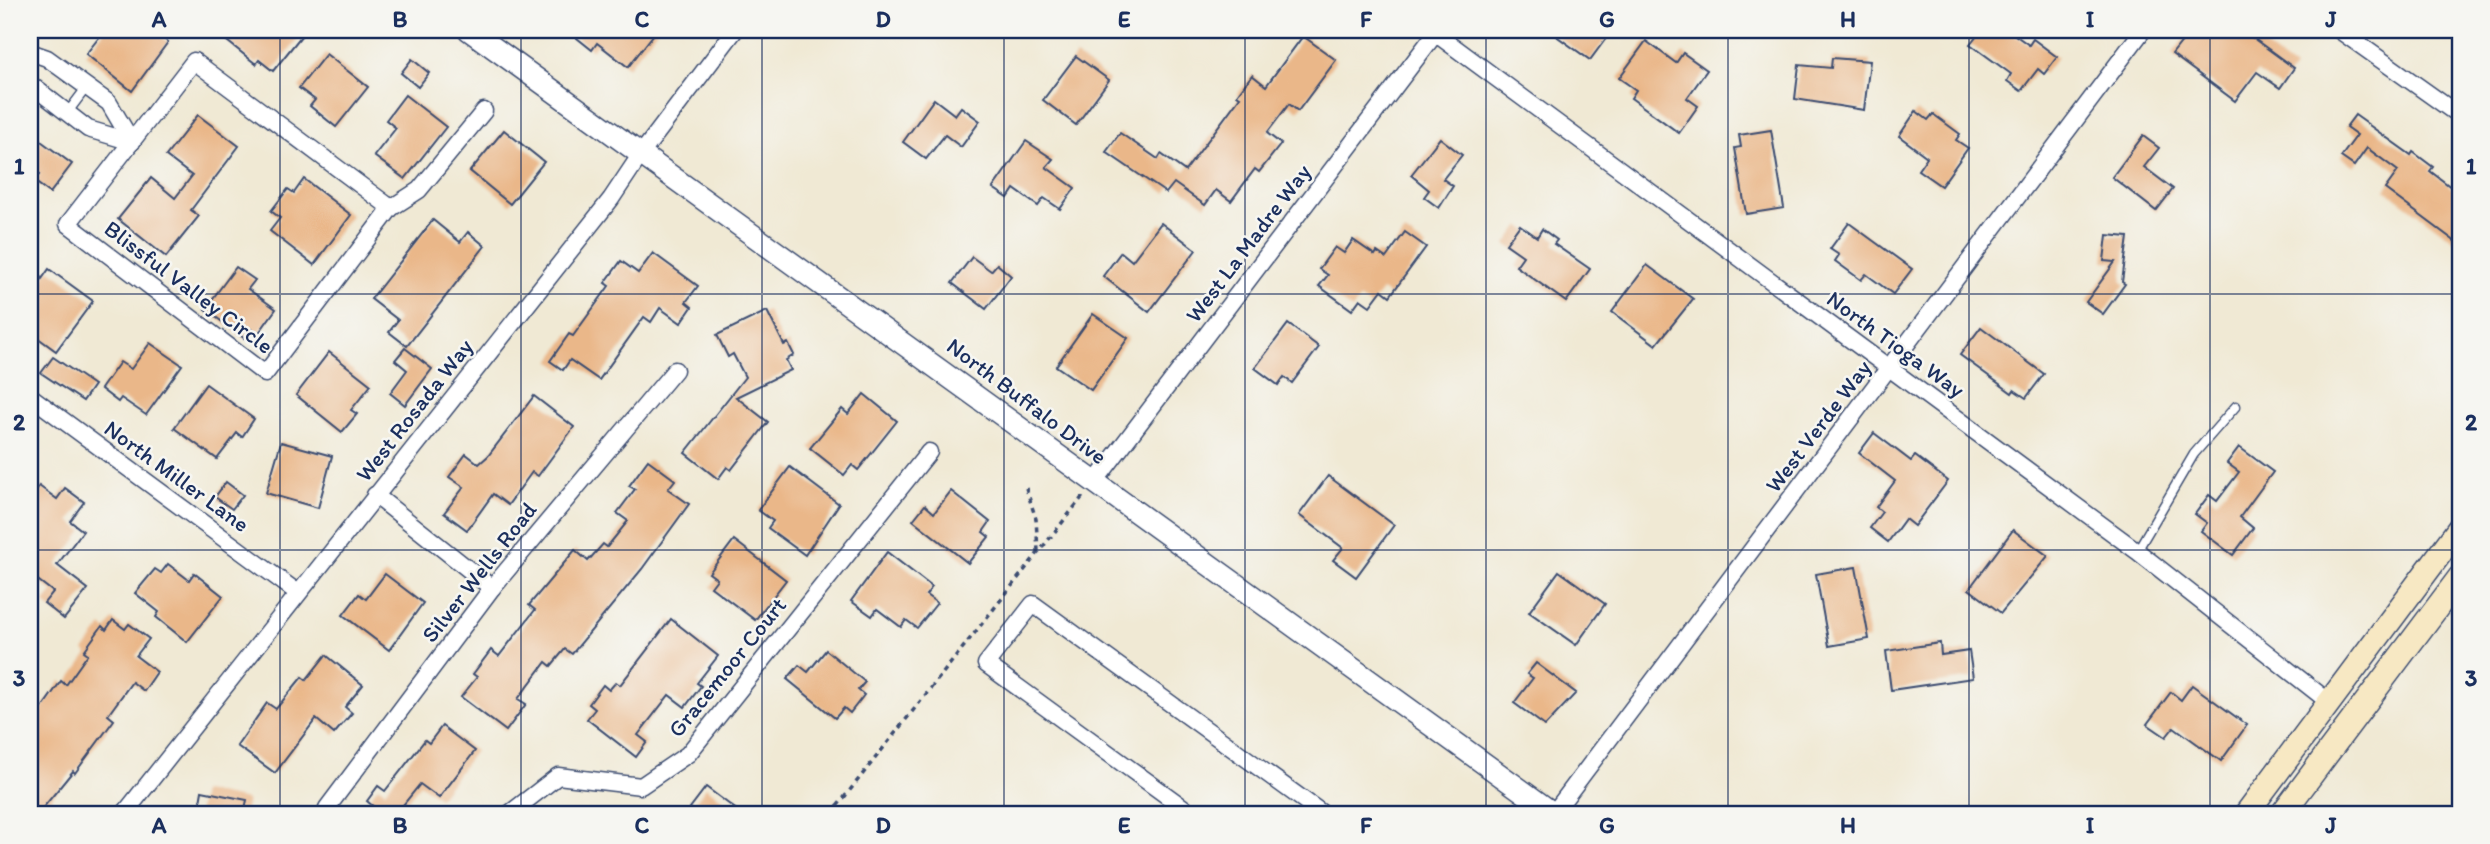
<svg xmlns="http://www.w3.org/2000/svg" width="2490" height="844" font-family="Itim,sans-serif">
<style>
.building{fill:#eab789}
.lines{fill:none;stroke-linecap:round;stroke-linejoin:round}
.service-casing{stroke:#3b4b70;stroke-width:11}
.minor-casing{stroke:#3b4b70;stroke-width:19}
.tertiary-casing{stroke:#3b4b70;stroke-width:24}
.secondary-casing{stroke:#3b4b70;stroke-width:26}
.path{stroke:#3b4b70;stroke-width:3.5;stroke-dasharray:5 5;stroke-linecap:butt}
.service{stroke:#fff;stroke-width:8}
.minor{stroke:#fff;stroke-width:16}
.tertiary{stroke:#fff;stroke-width:21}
.secondary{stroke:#f7e8c3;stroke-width:23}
.grid{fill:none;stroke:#1b2f5e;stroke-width:2;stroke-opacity:0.55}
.labels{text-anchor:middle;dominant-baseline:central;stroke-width:5;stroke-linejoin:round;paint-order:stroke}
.street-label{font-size:23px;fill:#1b2f5e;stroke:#f6f6f2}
.neatline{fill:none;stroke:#1b2f5e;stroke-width:2.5}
.grid-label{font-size:23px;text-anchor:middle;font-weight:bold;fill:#1b2f5e}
</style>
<rect width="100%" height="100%" fill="#f6f6f2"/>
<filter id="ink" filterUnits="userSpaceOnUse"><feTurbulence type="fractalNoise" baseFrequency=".0143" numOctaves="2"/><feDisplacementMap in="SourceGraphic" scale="14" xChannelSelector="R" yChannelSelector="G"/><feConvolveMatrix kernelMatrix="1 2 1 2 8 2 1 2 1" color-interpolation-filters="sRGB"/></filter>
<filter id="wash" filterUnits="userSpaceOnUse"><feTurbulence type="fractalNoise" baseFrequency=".00686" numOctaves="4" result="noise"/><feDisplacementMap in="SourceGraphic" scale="28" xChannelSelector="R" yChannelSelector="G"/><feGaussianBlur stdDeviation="1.57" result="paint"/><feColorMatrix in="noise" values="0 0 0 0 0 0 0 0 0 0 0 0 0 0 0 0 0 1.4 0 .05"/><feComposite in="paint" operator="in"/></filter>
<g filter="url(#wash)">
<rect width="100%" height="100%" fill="#f0e9d4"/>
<g id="blocks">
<g class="building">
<path d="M105,30H153L168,42L132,91L86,54Z"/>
<path d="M213,30H306L273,71L259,60L256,64Z"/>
<path d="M567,30H657L628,67L597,43L592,50Z"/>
<path d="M1548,30H1598L1607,37L1590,60Z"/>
<path d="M1981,30H2008L2029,45L2033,39L2057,57L2044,74L2038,69L2021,91L2007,81L2011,74L1970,44Z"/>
<path d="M2191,30H2242L2294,68L2280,88L2257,72L2235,101L2172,54Z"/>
<path d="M1303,36L1336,60L1298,111L1289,104L1267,133L1281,144L1259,172L1255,169L1231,201L1216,190L1205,205L1174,183L1166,193L1106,152L1120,133L1158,159L1161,154L1185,171L1240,97L1237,95L1252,75L1266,86Z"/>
<path d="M1646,41L1676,63L1683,53L1707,70L1687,98L1698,106L1679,133L1631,98L1636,90L1619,78Z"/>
<path d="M326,54L368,87L336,127L310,106L315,100L299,88Z"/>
<path d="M1076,56L1109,80L1076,125L1043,100Z"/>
<path d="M1832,58L1870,61L1864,110L1795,99L1799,65L1831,68Z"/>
<path d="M412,59L429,73L418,87L401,73Z"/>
<path d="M405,95L446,127L405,179L374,156L396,128L386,120Z"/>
<path d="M934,99L955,115L961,107L980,121L961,147L945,135L926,159L903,142Z"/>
<path d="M1916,111L1928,120L1933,114L1960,134L1956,140L1968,148L1941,186L1918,170L1927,157L1899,136Z"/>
<path d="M198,115L239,146L191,210L199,216L166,257L118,219L151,178L175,198L192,176L166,156Z"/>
<path d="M2355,115L2411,155L2413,152L2433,167L2430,171L2460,194V245L2385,189L2398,171L2367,148L2354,166L2341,157L2357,135L2346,127Z"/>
<path d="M504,130L544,162L510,204L470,171Z"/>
<path d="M1771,130L1784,208L1746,214L1735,148L1741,147L1739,135Z"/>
<path d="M30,133L72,164L50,193L34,181L40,174L30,167Z"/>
<path d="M2143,136L2159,148L2144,167L2173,189L2156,211L2112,177Z"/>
<path d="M1440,138L1462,155L1443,179L1453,186L1439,208L1424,197L1429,190L1411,175Z"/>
<path d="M1026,141L1053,159L1046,167L1075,188L1060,209L1044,198L1038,206L1014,189L1008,198L993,188Z"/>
<path d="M304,179L351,215L314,265L270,231L280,218L271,211L288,189L294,193Z"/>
<path d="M433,220L460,242L468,232L485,246L407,346L389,332L398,320L371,299Z"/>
<path d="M1161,223L1196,250L1149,312L1103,276L1121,252L1132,261Z"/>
<path d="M1849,223L1912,269L1893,294L1866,274L1861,280L1835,261L1839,255L1830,249Z"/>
<path d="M1520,225L1537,237L1542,229L1557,240L1554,244L1590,269L1566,302L1516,266L1523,256L1506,244Z"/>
<path d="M1405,232L1426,247L1390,296L1382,290L1370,306L1360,299L1352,310L1319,286L1328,275L1319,269L1335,247L1344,253L1353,240L1375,255L1377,252L1386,258Z"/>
<path d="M2107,235L2128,237L2122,282L2125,284L2103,314L2086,302L2115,262L2104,261Z"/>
<path d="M653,253L698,286L686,302L692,307L681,323L660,308L651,322L644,317L599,380L570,360L563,370L550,361L569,334L573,336L609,286L605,283L621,261L638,273Z"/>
<path d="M972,257L991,271L997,264L1011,276L986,309L952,283Z"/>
<path d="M1647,265L1693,299L1656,345L1612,312Z"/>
<path d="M236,267L255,280L248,289L276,309L258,334L251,329L244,338L205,309Z"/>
<path d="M49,269L93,301L56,351L30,332V296Z"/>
<path d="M767,311L784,345L788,343L794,355L786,360L791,370L736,397L768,422L731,470L727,467L718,479L685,453L745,377L733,354L728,357L717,335Z"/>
<path d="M1093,314L1128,338L1091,390L1056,366Z"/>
<path d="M1288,324L1319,347L1292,383L1284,377L1278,385L1255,368Z"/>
<path d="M1981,327L2044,374L2026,398L2014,390L2012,393L1960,355Z"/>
<path d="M150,343L182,365L146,415L121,398L118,402L101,389L120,362L131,369Z"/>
<path d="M405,348L432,369L405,405L390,393L407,370L395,360Z"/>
<path d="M329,352L371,385L351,410L357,414L342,432L296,395Z"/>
<path d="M53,357L94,385L83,401L41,373Z"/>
<path d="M206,384L254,419L242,437L237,433L217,459L174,428Z"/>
<path d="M864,394L897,421L858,470L852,465L844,475L810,448L842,409L848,414Z"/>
<path d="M534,396L574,427L538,476L532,472L508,505L493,494L467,530L444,513L464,487L449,477L466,454L479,464L488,456Z"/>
<path d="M1874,433L1911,461L1915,456L1948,481L1914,526L1905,519L1888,542L1870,528L1882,512L1876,507L1895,481L1859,453Z"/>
<path d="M281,442L332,456L318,508L266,493Z"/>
<path d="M2239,447L2273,472L2240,517L2253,528L2233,555L2201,531L2207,523L2195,514L2209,495L2217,501L2239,472L2227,463Z"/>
<path d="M648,460L675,480L668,489L689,504L642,569L572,654L565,649L551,666L546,662L518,699L526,704L506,731L461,697L477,677L473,674L491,650L499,656L535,610L529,605L575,550L588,561L603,544L607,547L628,521L617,513L635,489L629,486Z"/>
<path d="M790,467L839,504L805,555L768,528L773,521L758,510Z"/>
<path d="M1328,476L1394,525L1356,577L1333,560L1343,548L1299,515Z"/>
<path d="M226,482L243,495L232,509L215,497Z"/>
<path d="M39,486L57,499L65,488L84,502L70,521L83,531L57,565L88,589L64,619L44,603L53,592L30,574V499Z"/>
<path d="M951,491L990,522L983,532L989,537L968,563L913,520L925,505L934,513Z"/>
<path d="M2013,530L2048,556L2001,613L1969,589Z"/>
<path d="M734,540L786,580L755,620L711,587L717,579L709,573Z"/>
<path d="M887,552L932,587L926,595L937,603L917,628L906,620L901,627L877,609L872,616L851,601Z"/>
<path d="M168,564L189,580L194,573L223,596L187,642L156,617L159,612L135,593L155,569L161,573Z"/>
<path d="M1856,567L1869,639L1829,646L1816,574Z"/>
<path d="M1559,571L1605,604L1576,645L1529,612Z"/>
<path d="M385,574L423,603L389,650L343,615L359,594L366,599Z"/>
<path d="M671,619L718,656L697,683L701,686L685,707L669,695L638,735L647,742L636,757L587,719L595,709L589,704L603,685L609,690L616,682L620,685Z"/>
<path d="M113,620L125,629L129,624L149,639L136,656L157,672L144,691L132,682L108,715L114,720L75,773L73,771L38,814H30V725L61,681L66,685L88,654L84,651L102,626L106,630Z"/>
<path d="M1940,643L1941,655L1969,651L1973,678L1891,690L1886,651Z"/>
<path d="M826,650L865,682L858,690L864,695L850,713L844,708L835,718L787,679L799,665L808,672Z"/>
<path d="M326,655L363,685L345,707L352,713L334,734L316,719L275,773L237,746L267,703L276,709L302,677L306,680Z"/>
<path d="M1536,663L1576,693L1545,726L1514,703L1533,678L1527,674Z"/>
<path d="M2192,685L2247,725L2221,761L2174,727L2166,737L2147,724L2171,692L2181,700Z"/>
<path d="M442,726L475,751L439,798L420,784L403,805L414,814H368L374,807L367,801L378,786L385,791L425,740L429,743Z"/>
<path d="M706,787L742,814H698L690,808Z"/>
<path d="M202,791L247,800L244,814H198Z"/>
</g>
</g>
</g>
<g filter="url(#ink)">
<use href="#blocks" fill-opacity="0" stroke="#3b4b70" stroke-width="2"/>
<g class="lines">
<g class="service-casing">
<g id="service">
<path d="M68,112L86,88"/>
<path d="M2137,551L2194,454L2236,406"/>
</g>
</g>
<g class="minor-casing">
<g id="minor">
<path d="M1431,30L2137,551L2329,702"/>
<path d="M2339,30L2460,116"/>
<path d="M30,52L47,58L109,103L132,142"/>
<path d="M194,61L391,208L265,374L68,224Z"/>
<path d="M30,84L88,129L132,142"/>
<path d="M391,208L419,190L484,111"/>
<path d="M30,396L298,593"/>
<path d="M1094,483L1438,30"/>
<path d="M375,495L492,588"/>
<path d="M327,808L492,588L675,370"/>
<path d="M124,814L611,199L641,154L735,30"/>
<path d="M509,814L558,776L641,786L688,754L929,452"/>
<path d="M1192,814L986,664L1033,604L1323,814"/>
<path d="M1553,814L2143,30"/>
</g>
</g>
<g class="tertiary-casing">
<path id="tertiary" d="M469,30L1554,814"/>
</g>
<g class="secondary-casing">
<g id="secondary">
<path d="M2246,814L2460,527"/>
<path d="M2282,814L2460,577"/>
</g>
</g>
<g class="path">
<path d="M1026,488L1036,519L1038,551"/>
<path d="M831,814L1084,495"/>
</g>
<use href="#service" class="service"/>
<use href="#minor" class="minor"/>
<use href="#tertiary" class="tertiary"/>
<use href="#secondary" class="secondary"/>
</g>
</g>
<path class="grid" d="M280,30V814M521,30V814M762,30V814M1004,30V814M1245,30V814M1486,30V814M1728,30V814M1969,30V814M2210,30V814M30,294H2460M30,550H2460"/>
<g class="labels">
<g class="street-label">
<text transform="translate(1248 243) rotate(-53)">West La Madre Way</text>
<text transform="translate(189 287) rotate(37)">Blissful Valley Circle</text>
<text transform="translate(1896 344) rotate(36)">North Tioga Way</text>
<text transform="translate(1027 401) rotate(37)">North Buffalo Drive</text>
<text transform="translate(414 410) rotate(-52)">West Rosada Way</text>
<text transform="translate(1818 426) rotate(-53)">West Verde Way</text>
<text transform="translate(177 476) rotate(36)">North Miller Lane</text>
<text transform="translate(479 572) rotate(-52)">Silver Wells Road</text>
<text transform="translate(727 667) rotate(-51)">Gracemoor Court</text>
</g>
</g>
<rect width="2490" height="844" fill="none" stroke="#f6f6f2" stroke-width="77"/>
<rect x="38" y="38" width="2414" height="768" class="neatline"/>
<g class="grid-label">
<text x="159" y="27">A</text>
<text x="400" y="27">B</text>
<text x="642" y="27">C</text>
<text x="883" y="27">D</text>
<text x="1124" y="27">E</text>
<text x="1366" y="27">F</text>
<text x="1607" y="27">G</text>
<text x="1848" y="27">H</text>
<text x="2090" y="27">I</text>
<text x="2331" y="27">J</text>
<text x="19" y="174">1</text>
<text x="2471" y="174">1</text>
<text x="19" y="430">2</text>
<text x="2471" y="430">2</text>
<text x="19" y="686">3</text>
<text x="2471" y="686">3</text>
<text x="159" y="833">A</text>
<text x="400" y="833">B</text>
<text x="642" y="833">C</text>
<text x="883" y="833">D</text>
<text x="1124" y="833">E</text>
<text x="1366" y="833">F</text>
<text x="1607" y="833">G</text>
<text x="1848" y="833">H</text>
<text x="2090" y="833">I</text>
<text x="2331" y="833">J</text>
</g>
</svg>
